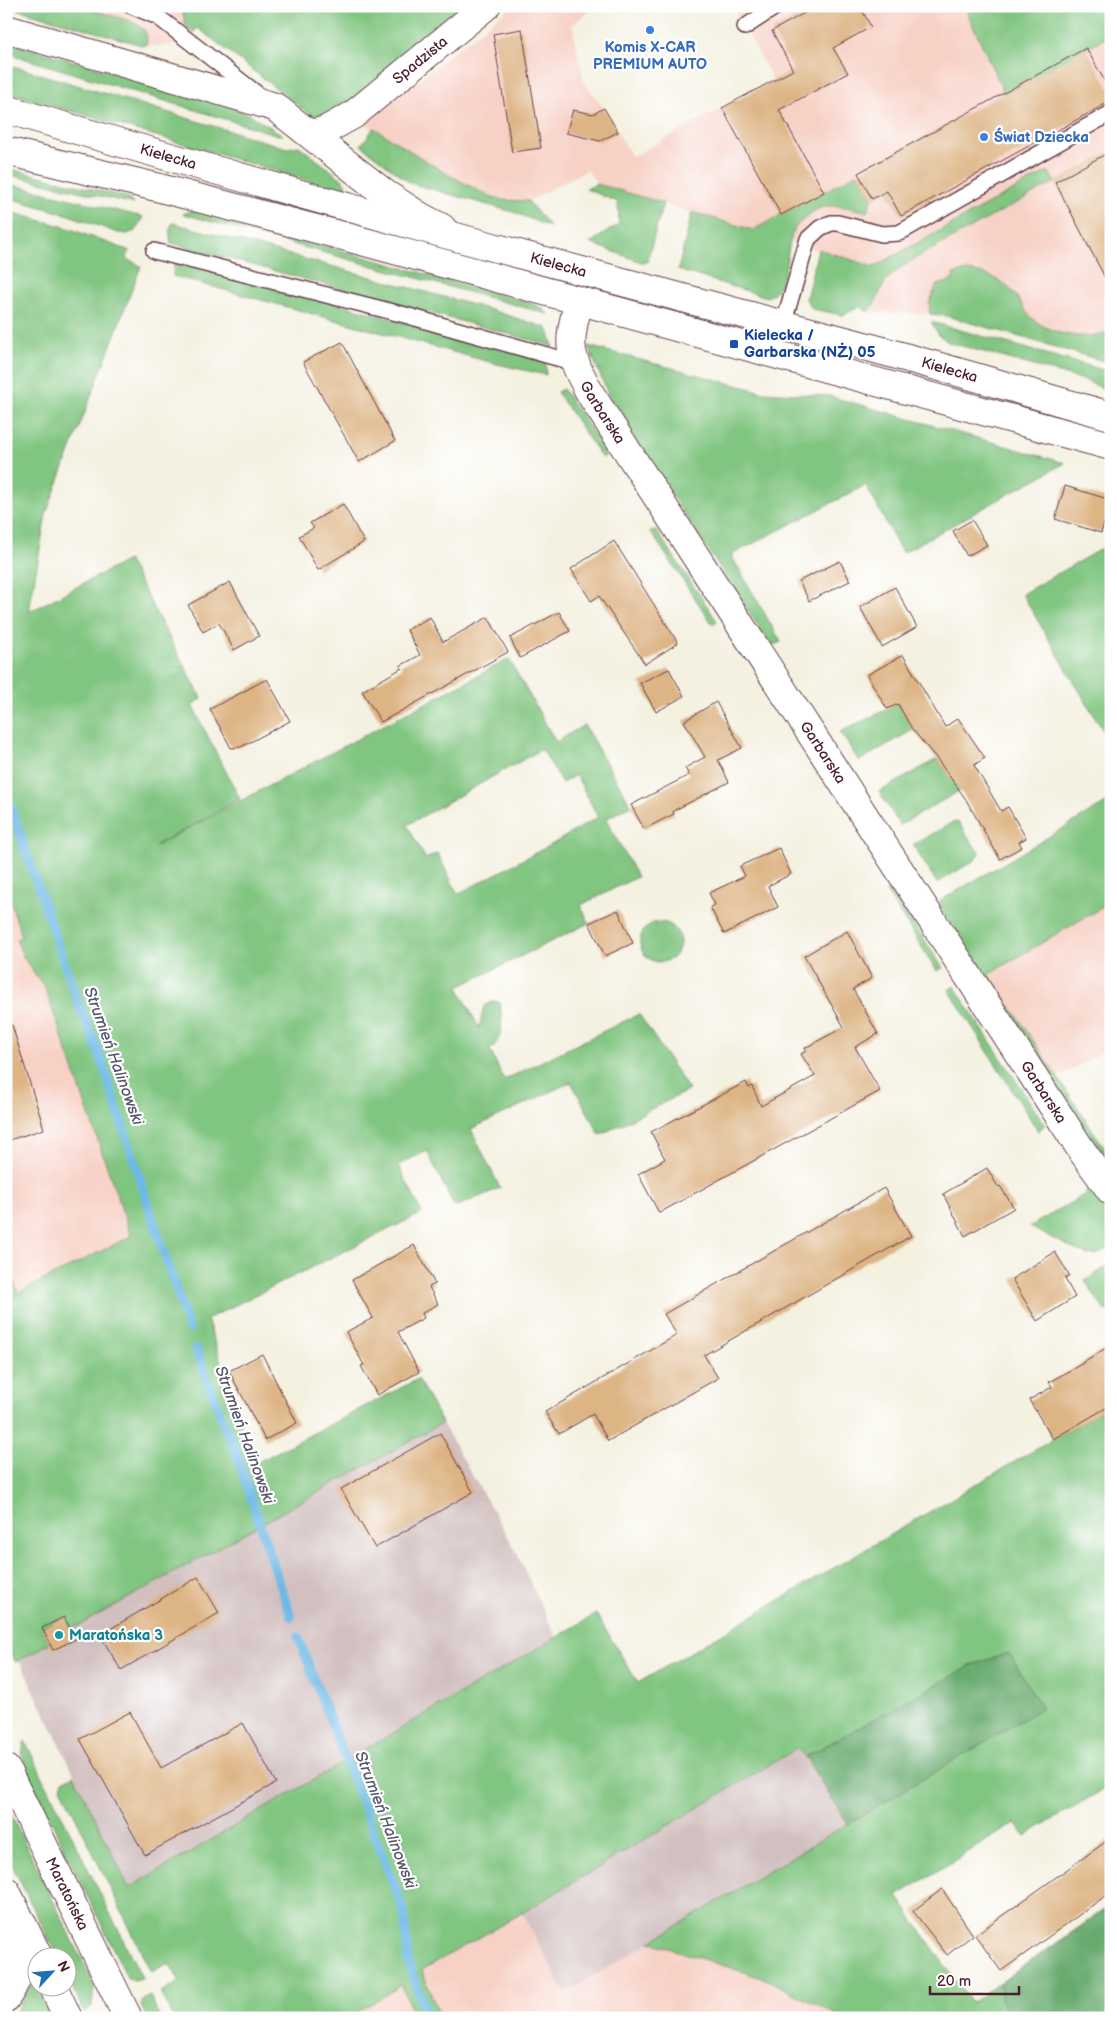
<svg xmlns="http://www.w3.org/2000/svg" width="1117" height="2024" font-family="'Balsamiq Sans',sans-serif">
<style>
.built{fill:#f7d1c6}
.industrial{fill:#d2bfbf}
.green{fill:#80c580;stroke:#657256;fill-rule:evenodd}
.forest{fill:#68aa6e;stroke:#59644c}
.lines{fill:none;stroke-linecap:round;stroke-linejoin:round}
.stream{stroke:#6db9e6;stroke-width:9}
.building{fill:#ddb484}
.service-casing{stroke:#643e46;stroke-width:18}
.minor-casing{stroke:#643e46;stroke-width:30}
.tertiary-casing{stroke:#643e46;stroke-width:30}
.primary-casing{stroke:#643e46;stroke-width:30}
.service{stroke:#fff;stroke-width:15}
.minor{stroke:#fff;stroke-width:28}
.tertiary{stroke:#fff;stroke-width:28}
.primary{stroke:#fff;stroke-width:28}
.shop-dot{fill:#3f7fe0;stroke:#fff;stroke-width:2}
.transit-dot{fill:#1a4fb4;stroke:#fff;stroke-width:2}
.culture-dot{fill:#0f9aa8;stroke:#fff;stroke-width:2}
.labels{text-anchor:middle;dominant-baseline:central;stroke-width:4.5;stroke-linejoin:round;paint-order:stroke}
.shop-label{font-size:15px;font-weight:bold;fill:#366cbe;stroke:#fff}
.street-label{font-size:15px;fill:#4a1f2b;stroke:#fff}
.transit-label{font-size:15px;font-weight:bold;fill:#164399;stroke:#fff;text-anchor:start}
.culture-label{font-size:15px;font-weight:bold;fill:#0d838f;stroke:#fff;text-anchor:start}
.water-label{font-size:16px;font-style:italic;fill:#56556c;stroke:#fff}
</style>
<rect width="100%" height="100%" fill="#fff"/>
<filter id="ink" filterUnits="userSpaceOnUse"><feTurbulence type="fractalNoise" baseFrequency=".02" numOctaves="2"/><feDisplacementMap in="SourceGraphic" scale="10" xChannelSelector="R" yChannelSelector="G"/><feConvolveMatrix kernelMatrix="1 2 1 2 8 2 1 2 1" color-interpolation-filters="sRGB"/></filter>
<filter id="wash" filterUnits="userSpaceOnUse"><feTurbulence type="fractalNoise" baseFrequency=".0096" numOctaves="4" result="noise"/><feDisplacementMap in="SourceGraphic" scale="20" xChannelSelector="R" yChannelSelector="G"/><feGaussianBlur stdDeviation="1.12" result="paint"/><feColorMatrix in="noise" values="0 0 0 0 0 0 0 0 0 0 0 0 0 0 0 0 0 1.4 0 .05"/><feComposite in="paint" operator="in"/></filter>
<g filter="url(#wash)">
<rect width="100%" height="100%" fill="#f4f1e1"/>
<g class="built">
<path d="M6,6H181L186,26L205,44L145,46Z"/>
<path d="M512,6H596L572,25L584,82L604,108L632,157L773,80L733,6H964L1004,93L1111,35V363L947,316L930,314L867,312L872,308L888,279L823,251L597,184L587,170L528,201L494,198L447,174L374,128L362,124Z"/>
<path d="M6,888L22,937L16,939L23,957L45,988L147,1283L6,1352Z"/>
<path d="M1111,902V1047L1057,1078L989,974Z"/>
<path d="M522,1913L565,1993L650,1942L768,1980L843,2018H440L422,1970Z"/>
<path d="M403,1984L414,2018H347Z"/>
</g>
<g class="industrial">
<path d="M442,1423L514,1547L556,1637L333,1770L129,1888L19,1660L50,1643L53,1650L75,1639L71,1630Z"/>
<path d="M799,1748L848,1824L565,1993L522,1913Z"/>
</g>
<g class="green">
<path d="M6,6C31,6 56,4 81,6C88,7 96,11 103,13C118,18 156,23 145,46Z"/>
<path d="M181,6H406L412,9L419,6H470L352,101L320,122L198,28L193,33L186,26Z"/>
<path d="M964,6H1111V35L1004,93Z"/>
<path d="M6,42L219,102L249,114L283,135H278L6,53Z"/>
<path d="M6,64L287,148L299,146L342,179L347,187L344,189H337L6,92Z"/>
<path d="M374,128L447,174L487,195L502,200L528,201L550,227L516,213L410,183L361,145Z"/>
<path d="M6,168L126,197L134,204L6,174Z"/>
<path d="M1048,171L1055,182L914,259C905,265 895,271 888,279C879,289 878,303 867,312L861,306L843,315L812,309L806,299L818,249L874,267Z"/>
<path d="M858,173L872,199L867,212C844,206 824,200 806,217C802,221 795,226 793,232C785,250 789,289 767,297L678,270L692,212L753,230Z"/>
<path d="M6,183L143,217L135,231L127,234L118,233L69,215L6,197Z"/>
<path d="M597,184L663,203L647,262L644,263L590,243L619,224L618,202L586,189Z"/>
<path d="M6,211L65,227L130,251L126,259L141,266L46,514L29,612L128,560L202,699L192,705L240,799L155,846L509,659L556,742L584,725L631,805L606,819L637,877L581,905L589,923L458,987L479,1028L484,1006L494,1001L500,1003C502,1023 505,1036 490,1050L504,1080L639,1014L689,1090L600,1135L571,1082L471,1129L500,1188L458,1206L453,1204L427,1151L398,1165L422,1213L207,1319L254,1464L418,1379L442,1423L71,1630L64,1617L42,1627L50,1643L16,1662L6,1647V1343L10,1338L12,1328L6,1313V1258L18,1293L131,1236L45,988L23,957L16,939L22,937L6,888V868L8,867L6,862ZM542,749L562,783L576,775L598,817L556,842L458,894L437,853L426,859L407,825Z"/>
<path d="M190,211H198L530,303L542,308L548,314L183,214Z"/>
<path d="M173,223L488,309L547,328L553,346L171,243C170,235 168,229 173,223Z"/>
<path d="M174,262L357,309L546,362V375L497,364L173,276Z"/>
<path d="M967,271C987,273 1004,280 1017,297C1022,304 1026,314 1033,319C1053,336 1087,341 1111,331V363L947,316L930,314L929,303L937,285L948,282L954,278L953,274Z"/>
<path d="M931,322L1111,372V392L1084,380L948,342L939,335Z"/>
<path d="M588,346L763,392L829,396L1065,463L902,553L866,485L731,555L781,642L776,644H770L613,406Z"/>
<path d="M563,389L608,454L602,458L557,392Z"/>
<path d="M656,530L717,621L713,625L650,531Z"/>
<path d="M1111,543V744L1022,594Z"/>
<path d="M898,704L913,730L859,761L840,732Z"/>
<path d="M937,759L947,773L973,783L900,825L879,792Z"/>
<path d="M1111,800V902L989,974L1111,1158V1175L941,909L940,901Z"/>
<path d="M958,822L980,854L975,860L937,883L913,845L951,823Z"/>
<path d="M892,890L943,968L937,971L886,891Z"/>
<circle cx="660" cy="942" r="20"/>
<path d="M954,986L1045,1125L1038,1131L949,990Z"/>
<path d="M1088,1190L1111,1219V1247L1098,1254L1087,1255L1029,1227L1082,1196Z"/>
<path d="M1111,1264V1308L1105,1311L1085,1281Z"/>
<path d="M1101,1411L1111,1425V1785L1025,1836L1015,1823L897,1896L971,2003L1111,1905V2018H843L768,1980L650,1942L1041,1708L1009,1653L972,1665L805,1757L798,1748L522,1913L422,1970L440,2018H414L402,1985L347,2018H173L161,1992L180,1982L169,1963L151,1972L61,1787L63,1781L74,1775L129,1888L596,1614L638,1683Z"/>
<path d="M25,1741L142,1978V1979L135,1981L128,1979L27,1772L22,1753Z"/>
<path d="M6,1804L92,1980L94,1988L92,2006L85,2012L68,1979V1956H57L6,1853Z"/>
<path d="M33,1984C40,1990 50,2009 48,2018H11L19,2007L28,1986Z"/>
<path d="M150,1996L161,2018H147L141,2006L144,1998Z"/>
</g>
<g class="forest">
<path d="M1009,1653L1042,1708L848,1824L805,1757L972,1665Z"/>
<path d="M1111,1905V2009L1098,2018H1007L1001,1998L1000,1983Z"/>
</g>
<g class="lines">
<g class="stream">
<path d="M6,793L78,1003L98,1050L189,1329"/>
<path d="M196,1348L225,1428L233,1444L291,1617"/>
<path d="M298,1637L404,1911L408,1962L428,2018"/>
</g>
</g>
<g id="blocks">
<g class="building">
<path d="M817,6H860L871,27L833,48L848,73L779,110L824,192L781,215L722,108L793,70L772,31Z"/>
<path d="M522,29L541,148L512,152L493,34Z"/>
<path d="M1086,48L1111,92V101L901,216L887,191L872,199L858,173Z"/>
<path d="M604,108L618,132L600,141L566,133L573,110L593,114Z"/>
<path d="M1111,151V289L1055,182Z"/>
<path d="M342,342L395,441L359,462L303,362Z"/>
<path d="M1065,486L1111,500L1101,533L1055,519Z"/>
<path d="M343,504L364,542L318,570L299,536L314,528L310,523Z"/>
<path d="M972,520L987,545L967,556L953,531Z"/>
<path d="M614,541L678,643L645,664L599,596L591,601L571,569Z"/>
<path d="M840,561L850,581L809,601L799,581Z"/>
<path d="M230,582L259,636L234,650L219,623L203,632L188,605Z"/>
<path d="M895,587L917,627L882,647L860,607Z"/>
<path d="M559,612L570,631L520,658L510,638Z"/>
<path d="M430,617L443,642L488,617L508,652L381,722L362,691L402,668L400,666L420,655L407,630Z"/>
<path d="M903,655L945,727L958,718L985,758L974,765L1001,811L1008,807L1026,838L1019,842L1022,847L1000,859L965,798L937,759L912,729L898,704L887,709L867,675Z"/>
<path d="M669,669L684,696L656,712L640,683Z"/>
<path d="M267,679L290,721L241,747L231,748L210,709Z"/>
<path d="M716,702L742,748L718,760L729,782L673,811L674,814L644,829L631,805L689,775L685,768L705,757L684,721Z"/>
<path d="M779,848L791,874L768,886L778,907L724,934L710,907L715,905L709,893L745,876L740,866Z"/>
<path d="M618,910L633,943L605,956L589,923Z"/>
<path d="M847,931L872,978L853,989L878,1034L855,1047L880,1091L659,1213L638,1174L665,1159L651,1132L746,1082L749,1088L752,1086L761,1106L815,1076L801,1054L806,1051L805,1048L844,1027L804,956Z"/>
<path d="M6,1025H12L44,1129L6,1141Z"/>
<path d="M987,1168L998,1187L1000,1186L1014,1208L965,1236L943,1194Z"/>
<path d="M884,1188L911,1236L704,1355L718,1378L608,1441L593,1414L559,1434L545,1412L677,1335L664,1314Z"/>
<path d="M414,1245L435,1284L429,1287L438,1304L422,1313L424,1318L398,1332L419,1372L377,1395L361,1366L364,1365L346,1332L373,1318L352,1280Z"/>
<path d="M1055,1252L1070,1276L1065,1279L1075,1297L1037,1321L1012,1279Z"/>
<path d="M1111,1345V1405L1053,1439L1029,1400L1052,1387L1049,1382L1083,1363V1362Z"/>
<path d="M262,1354L297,1423L265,1440L229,1371Z"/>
<path d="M440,1433L473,1492L375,1548L341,1489Z"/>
<path d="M198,1577L219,1613L121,1670L100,1635Z"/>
<path d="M64,1617L76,1639L53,1650L42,1628Z"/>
<path d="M130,1712L161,1768L243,1723L276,1783L145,1855L80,1739Z"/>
<path d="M1111,1838V1892L1001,1971L975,1935Z"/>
<path d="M942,1889L973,1935L947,1955L913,1911Z"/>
</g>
</g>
</g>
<g filter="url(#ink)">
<use href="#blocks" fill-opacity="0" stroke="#643e46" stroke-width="1"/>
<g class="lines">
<g class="service-casing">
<g id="service">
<path d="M132,6L158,17L260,96"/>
<path d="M745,27L777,6"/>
<path d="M154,251L405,315L575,363"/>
<path d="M783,325L808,239L820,228L831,223H838L882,234L899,233L1111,113"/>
</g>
</g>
<g class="minor-casing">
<g id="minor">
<path d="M6,29L275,107L384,193L421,217L442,228"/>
<path id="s1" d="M310,134L326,130L353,115L486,6"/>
<path id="s2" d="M579,301C566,347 569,354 591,395L1082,1151L1111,1191"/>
</g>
</g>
<g class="tertiary-casing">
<path id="tertiary" d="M6,1998C23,1973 24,1952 22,1923"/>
</g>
<g class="primary-casing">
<g id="primary">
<path id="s3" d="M6,109C280,191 557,265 834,338C927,362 1018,390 1111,416"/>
<path d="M6,151L156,187L343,236L1111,446"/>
<path id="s4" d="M6,1769L128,2018"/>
<path d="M6,1891L38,1956"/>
<path d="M53,1986L68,2018"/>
</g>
</g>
<use href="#service" class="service"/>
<use href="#minor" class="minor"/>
<use href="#tertiary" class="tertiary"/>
<use href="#primary" class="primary"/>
</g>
</g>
<g class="shop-dot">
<circle cx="650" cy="30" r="5"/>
<circle cx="984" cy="137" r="5"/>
</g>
<rect class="transit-dot" x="729" y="339" width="10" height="10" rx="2.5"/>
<circle class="culture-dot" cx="59" cy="1635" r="5"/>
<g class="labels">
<g class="shop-label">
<text x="650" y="47">Komis X-CAR<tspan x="650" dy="17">PREMIUM AUTO</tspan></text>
<text x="994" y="137" text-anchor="start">Świat Dziecka</text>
</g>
<g class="street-label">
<text stroke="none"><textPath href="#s1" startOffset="134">Spadzista</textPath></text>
<text stroke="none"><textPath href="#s3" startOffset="169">Kielecka</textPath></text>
<text stroke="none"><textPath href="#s3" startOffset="574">Kielecka</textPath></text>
<text stroke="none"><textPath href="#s3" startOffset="979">Kielecka</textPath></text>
<text stroke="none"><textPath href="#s2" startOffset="120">Garbarska</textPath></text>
<text stroke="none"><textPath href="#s2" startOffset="525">Garbarska</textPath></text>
<text stroke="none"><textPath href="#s2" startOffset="930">Garbarska</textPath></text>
<text stroke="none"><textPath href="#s4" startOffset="139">Maratońska</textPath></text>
</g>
<g class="transit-label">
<text x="744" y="335">Kielecka /<tspan x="744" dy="17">Garbarska (NŻ) 05</tspan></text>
</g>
<g class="culture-label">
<text x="69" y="1635">Maratońska 3</text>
</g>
<g class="water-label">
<text transform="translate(113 1056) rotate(70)">Strumień Halinowski</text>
<text transform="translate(244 1435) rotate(70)">Strumień Halinowski</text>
<text transform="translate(385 1820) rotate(69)">Strumień Halinowski</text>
</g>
</g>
<rect width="1117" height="2024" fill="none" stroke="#fff" stroke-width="25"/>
<g transform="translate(52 1972) rotate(64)"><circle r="24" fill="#ffffff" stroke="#b7a5aa"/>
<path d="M0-4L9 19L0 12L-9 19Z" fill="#1f6fb2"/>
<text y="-8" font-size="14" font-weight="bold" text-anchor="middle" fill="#4a1f2b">N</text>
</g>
<path d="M930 1986v8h89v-8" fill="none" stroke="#4a1f2b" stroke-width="2.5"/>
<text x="937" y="1986" font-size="15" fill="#4a1f2b" stroke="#ffffff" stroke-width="4" paint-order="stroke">20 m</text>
</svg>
